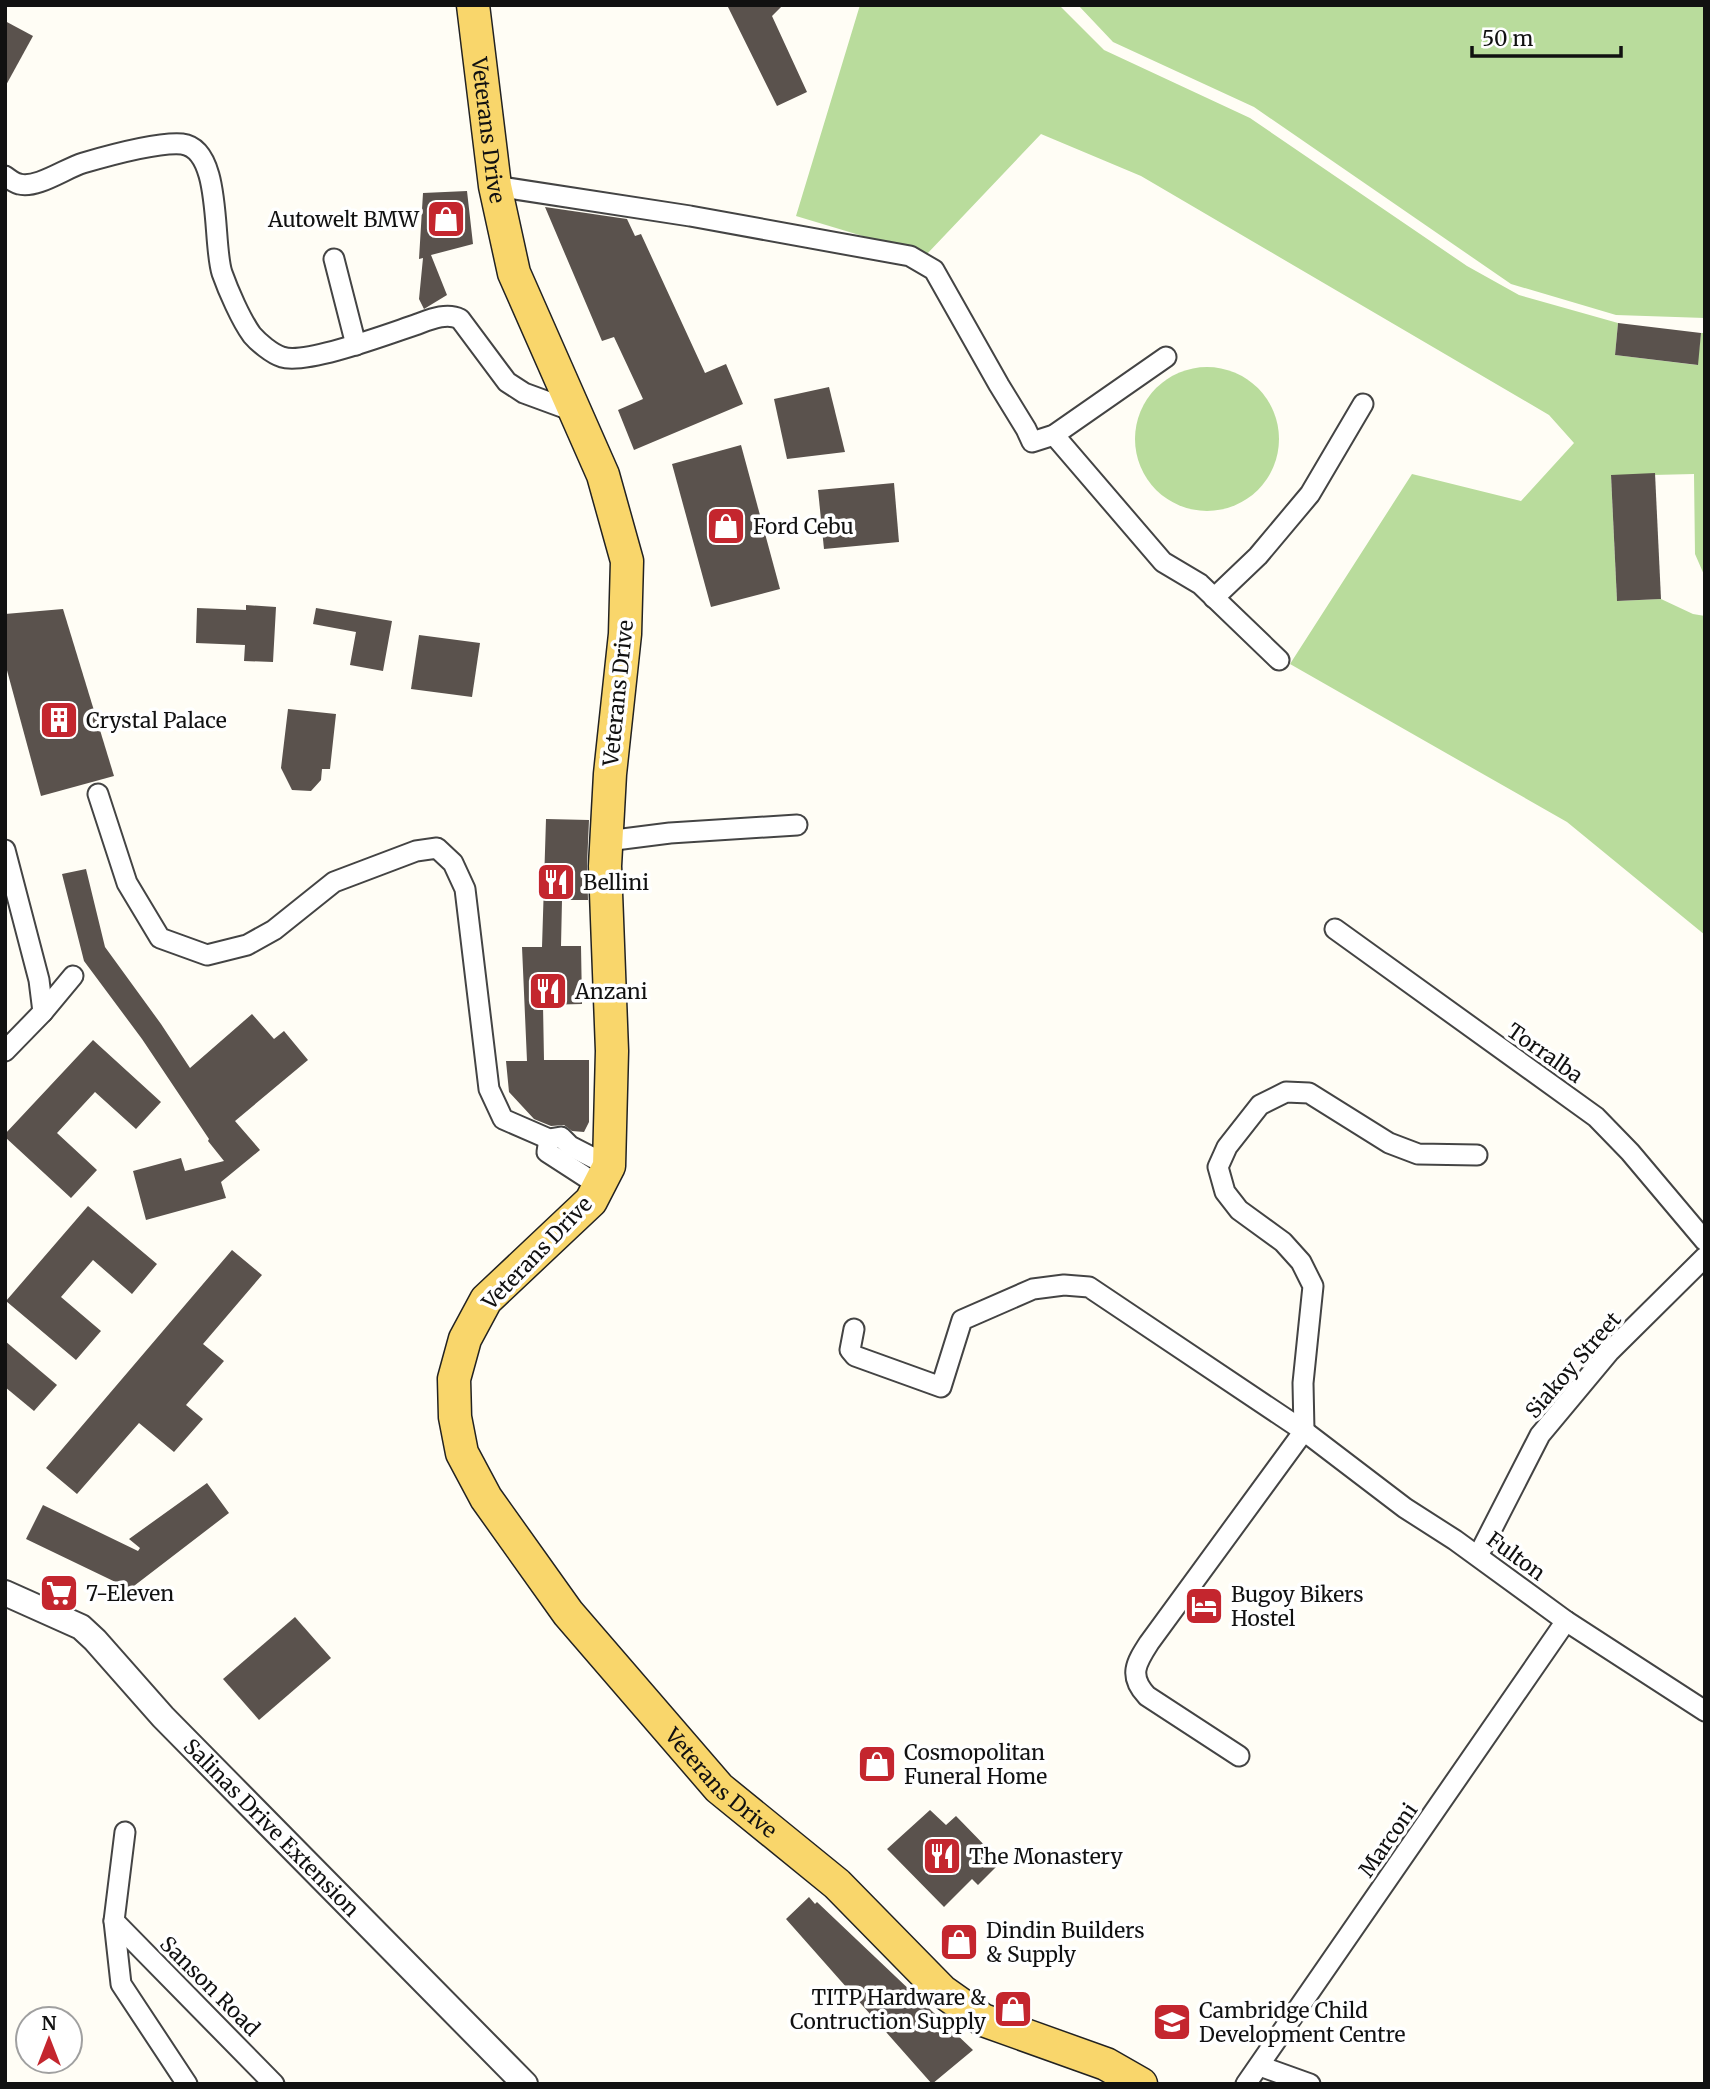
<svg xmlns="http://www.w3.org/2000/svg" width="1710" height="2089" font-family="Merriweather,serif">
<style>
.forest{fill:#b9dc9c}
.building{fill:#5a524d}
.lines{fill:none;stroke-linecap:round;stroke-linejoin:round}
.minor-casing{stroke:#444;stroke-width:23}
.tertiary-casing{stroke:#444;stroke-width:28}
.primary-casing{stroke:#222;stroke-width:35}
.minor{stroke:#fff;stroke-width:19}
.tertiary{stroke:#fff;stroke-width:24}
.primary{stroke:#f9d66b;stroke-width:32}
.labels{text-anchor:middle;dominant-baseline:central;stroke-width:7;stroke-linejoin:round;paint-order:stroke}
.street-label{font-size:21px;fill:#111;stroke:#fff}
.poi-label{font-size:21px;fill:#111;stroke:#fff;text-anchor:start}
</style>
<rect width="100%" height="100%" fill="#fffdf5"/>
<g class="forest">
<path d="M860,5H1059L1104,50L1250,118L1467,266L1519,295L1618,323L1615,355L1697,365L1701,333H1705V577L1695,554L1694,474L1611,476L1617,601L1661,599L1693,614L1705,616V935L1567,822L1290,664L1412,474L1521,501L1574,443L1549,415L1141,176L1041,134L926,255L796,216Z"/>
<path d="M1078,5H1705V318L1616,315L1511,284L1254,107L1113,42Z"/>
<circle cx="1207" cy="439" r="72"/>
</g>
<g class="building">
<path d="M727,5H783L772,16L807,92L777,106Z"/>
<path d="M5,21L33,36L5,87Z"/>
<path d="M467,191L473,244L431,255L447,295L424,309L419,299L423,258L419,259L423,193Z"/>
<path d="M545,207L627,219L635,236L641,234L705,373L726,364L743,404L634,450L618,410L643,399L614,337L602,341Z"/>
<path d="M1618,323L1701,333L1698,365L1615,355Z"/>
<path d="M829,387L845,452L787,459L774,399Z"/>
<path d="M741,445L780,589L711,607L672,464Z"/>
<path d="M1655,473L1661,599L1617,601L1611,475Z"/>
<path d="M894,483L899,542L824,549L818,490Z"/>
<path d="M246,605L276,607L273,662L244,661L245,645L196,643L197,608L246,610Z"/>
<path d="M316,608L392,621L383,671L350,665L356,632L313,624Z"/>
<path d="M63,609L114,776L41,796L5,663V614Z"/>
<path d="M419,635L480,643L472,697L411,689Z"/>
<path d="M288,709L336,714L330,769H322L321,780L311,791L292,790L281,768Z"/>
<path d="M546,819L589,820L587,865L588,900H562L561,946H581L582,1004L543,1005L544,1060H589V1122L584,1132L572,1131L564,1125L551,1126L534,1119L509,1092L506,1061H527L522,947H542Z"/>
<path d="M86,869L105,947L161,1024L190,1068L252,1014L274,1039L284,1031L308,1060L235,1121L260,1150L221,1182L226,1198L146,1220L133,1171L181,1158L185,1171L224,1161L208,1141L209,1139L142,1039L84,961L62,874Z"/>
<path d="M93,1040L161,1102L136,1129L95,1092L57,1133L97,1170L71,1198L5,1137V1134Z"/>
<path d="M88,1206L157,1264L132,1294L93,1260L61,1297L101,1331L76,1360L6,1301Z"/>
<path d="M232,1250L262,1275L203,1344L224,1361L186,1405L203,1419L174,1452L139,1423L77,1494L46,1468Z"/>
<path d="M5,1341L57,1385L34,1411L5,1387Z"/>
<path d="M207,1483L229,1513L130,1589L26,1539L43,1505L138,1551L140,1548L129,1539Z"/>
<path d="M295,1617L331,1658L259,1720L223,1679Z"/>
<path d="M930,1810L946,1825L956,1816L993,1854L988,1859L996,1867L978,1885L972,1879L944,1907L887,1849Z"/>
<path d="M809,1897L815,1904L817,1902L973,2050L932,2084L786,1919Z"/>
</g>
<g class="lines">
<g class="minor-casing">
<g id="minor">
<path d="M5,176C9,179 15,183 19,184C37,189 66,168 83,163C107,156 159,142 182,144C223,149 212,243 222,273C228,290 241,320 252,335C258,342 272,354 282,357C306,365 388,334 415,325C429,320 446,312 460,319L507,382L524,393L573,411"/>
<path d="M495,186L690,216L910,256L934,270L999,385L1026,429L1032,442L1054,435L1166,357"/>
<path d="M334,259L356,345"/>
<path d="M1054,435L1163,562L1200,584L1279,660"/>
<path d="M1214,598L1258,556L1310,494L1363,404"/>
<path d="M98,794L127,883L160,938L207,955L247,945L274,930L334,882L416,851L437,848L453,863L465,889L489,1089L503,1119L549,1139L561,1137L570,1146L609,1166"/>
<path d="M607,841L670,833L797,825"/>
<path d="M5,850L39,980L43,1012"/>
<path d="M1335,929L1596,1117L1630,1152L1705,1241"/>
<path d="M5,1051L43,1012L73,976"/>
<path d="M549,1139L547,1152L598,1185"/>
<path d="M854,1329L850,1350L855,1356L941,1387L962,1320L1033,1289L1064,1285L1089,1287L1304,1431L1405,1508L1455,1540L1566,1621L1705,1711"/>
<path d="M1478,1556L1540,1435L1610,1351L1705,1257"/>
<path d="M1239,1756L1147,1696C1128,1676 1136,1663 1149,1643L1304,1431L1303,1383L1313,1286L1301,1262L1283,1242L1239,1210L1225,1192L1218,1167L1227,1147L1260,1105L1286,1092L1309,1093L1389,1143L1418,1154L1477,1155"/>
<path d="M125,1832L114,1921L121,1984L187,2084"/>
<path d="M114,1921L274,2084"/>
<path d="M1260,2066L1310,2084"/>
<path d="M1246,2084L1566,1621"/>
</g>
</g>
<g class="tertiary-casing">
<g id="tertiary">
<path id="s1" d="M5,1593L81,1627L95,1640L163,1717L525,2084"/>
</g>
</g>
<g class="primary-casing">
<g id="primary">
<path id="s2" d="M473,5L495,186L514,273L603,475L627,561L625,634L610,774L605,866L612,1051L609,1166L591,1201L486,1300L465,1339L454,1379L455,1417L462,1453L486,1498L568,1613L719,1788L837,1884L942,1991L983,2020L1106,2064L1141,2084"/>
</g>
</g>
<use href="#minor" class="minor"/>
<use href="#tertiary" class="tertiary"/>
<use href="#primary" class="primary"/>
</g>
<defs>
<g id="shop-square" transform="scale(2.0125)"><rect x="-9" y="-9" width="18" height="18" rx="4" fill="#c4262e" stroke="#fff"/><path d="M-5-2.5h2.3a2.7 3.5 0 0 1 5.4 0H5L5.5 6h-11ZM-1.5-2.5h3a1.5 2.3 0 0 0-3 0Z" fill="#fff"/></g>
<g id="building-square" transform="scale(2.0125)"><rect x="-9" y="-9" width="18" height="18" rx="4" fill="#c4262e" stroke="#fff"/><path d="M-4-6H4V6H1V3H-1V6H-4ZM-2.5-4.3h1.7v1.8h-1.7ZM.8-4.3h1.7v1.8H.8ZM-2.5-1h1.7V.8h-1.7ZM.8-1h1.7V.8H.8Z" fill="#fff"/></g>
<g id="restaurant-square" transform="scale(2.0125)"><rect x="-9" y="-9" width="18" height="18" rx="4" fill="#c4262e" stroke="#fff"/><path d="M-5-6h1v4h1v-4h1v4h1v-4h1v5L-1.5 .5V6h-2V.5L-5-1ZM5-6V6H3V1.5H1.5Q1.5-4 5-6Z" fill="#fff"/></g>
<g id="supermarket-square" transform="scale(2.0125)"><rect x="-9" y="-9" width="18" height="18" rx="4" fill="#c4262e" stroke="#fff"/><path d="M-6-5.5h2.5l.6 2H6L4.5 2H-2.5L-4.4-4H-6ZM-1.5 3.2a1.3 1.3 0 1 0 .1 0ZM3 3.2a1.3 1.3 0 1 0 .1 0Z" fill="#fff"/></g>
<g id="hotel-square" transform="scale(2.0125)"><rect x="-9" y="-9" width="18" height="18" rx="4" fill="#c4262e" stroke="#fff"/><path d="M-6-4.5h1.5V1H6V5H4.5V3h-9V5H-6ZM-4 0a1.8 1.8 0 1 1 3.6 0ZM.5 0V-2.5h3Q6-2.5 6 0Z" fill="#fff"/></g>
<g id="school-square" transform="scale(2.0125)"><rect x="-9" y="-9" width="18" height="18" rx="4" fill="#c4262e" stroke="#fff"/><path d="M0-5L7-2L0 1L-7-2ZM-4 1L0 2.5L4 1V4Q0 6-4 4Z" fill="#fff"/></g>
</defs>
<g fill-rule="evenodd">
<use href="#shop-square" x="446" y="219"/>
<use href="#shop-square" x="726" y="526"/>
<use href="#building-square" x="59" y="720"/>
<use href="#restaurant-square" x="556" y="882"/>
<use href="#restaurant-square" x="548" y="991"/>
<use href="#supermarket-square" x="59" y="1593"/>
<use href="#hotel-square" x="1204" y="1606"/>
<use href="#shop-square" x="877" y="1764"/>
<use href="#restaurant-square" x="942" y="1856"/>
<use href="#shop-square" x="959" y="1942"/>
<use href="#shop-square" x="1013" y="2009"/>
<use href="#school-square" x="1172" y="2022"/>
</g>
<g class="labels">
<g class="street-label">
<text stroke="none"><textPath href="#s2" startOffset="126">Veterans Drive</textPath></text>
<text transform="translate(618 693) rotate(-84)">Veterans Drive</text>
<text transform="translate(1545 1053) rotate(35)">Torralba</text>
<text transform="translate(537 1253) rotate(-46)">Veterans Drive</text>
<text transform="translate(1573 1365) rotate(-49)">Siakoy Street</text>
<text transform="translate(1516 1556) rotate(36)">Fulton</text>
<text stroke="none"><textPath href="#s2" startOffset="1953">Veterans Drive</textPath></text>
<text stroke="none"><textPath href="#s1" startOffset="360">Salinas Drive Extension</textPath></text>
<text transform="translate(1388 1840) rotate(-55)">Marconi</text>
<text transform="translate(210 1986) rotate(45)">Sanson Road</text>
</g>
<g class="poi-label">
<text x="419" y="219" text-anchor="end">Autowelt BMW</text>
<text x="753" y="526">Ford Cebu</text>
<text x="86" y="720">Crystal Palace</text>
<text x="583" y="882">Bellini</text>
<text x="575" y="991">Anzani</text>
<text x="86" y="1593">7-Eleven</text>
<text x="1231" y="1594">Bugoy Bikers<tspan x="1231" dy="24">Hostel</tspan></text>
<text x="904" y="1752">Cosmopolitan<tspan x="904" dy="24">Funeral Home</tspan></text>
<text x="969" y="1856">The Monastery</text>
<text x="986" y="1930">Dindin Builders<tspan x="986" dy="24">&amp; Supply</tspan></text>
<text x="986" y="1997" text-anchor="end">TITP Hardware &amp;<tspan x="986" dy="24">Contruction Supply</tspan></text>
<text x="1199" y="2010">Cambridge Child<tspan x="1199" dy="24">Development Centre</tspan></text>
</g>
</g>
<rect width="1710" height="2089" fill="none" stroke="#111111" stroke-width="14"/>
<g transform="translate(49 2040)"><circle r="33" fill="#ffffff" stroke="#a0a0a0" stroke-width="2"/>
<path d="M0-5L12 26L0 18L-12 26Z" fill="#c4262e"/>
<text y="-10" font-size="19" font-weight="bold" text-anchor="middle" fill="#111111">N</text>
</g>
<path d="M1472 46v10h149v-10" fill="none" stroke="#111111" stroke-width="3.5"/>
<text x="1482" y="46" font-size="21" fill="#111111" stroke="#ffffff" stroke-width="5" paint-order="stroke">50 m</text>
</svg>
